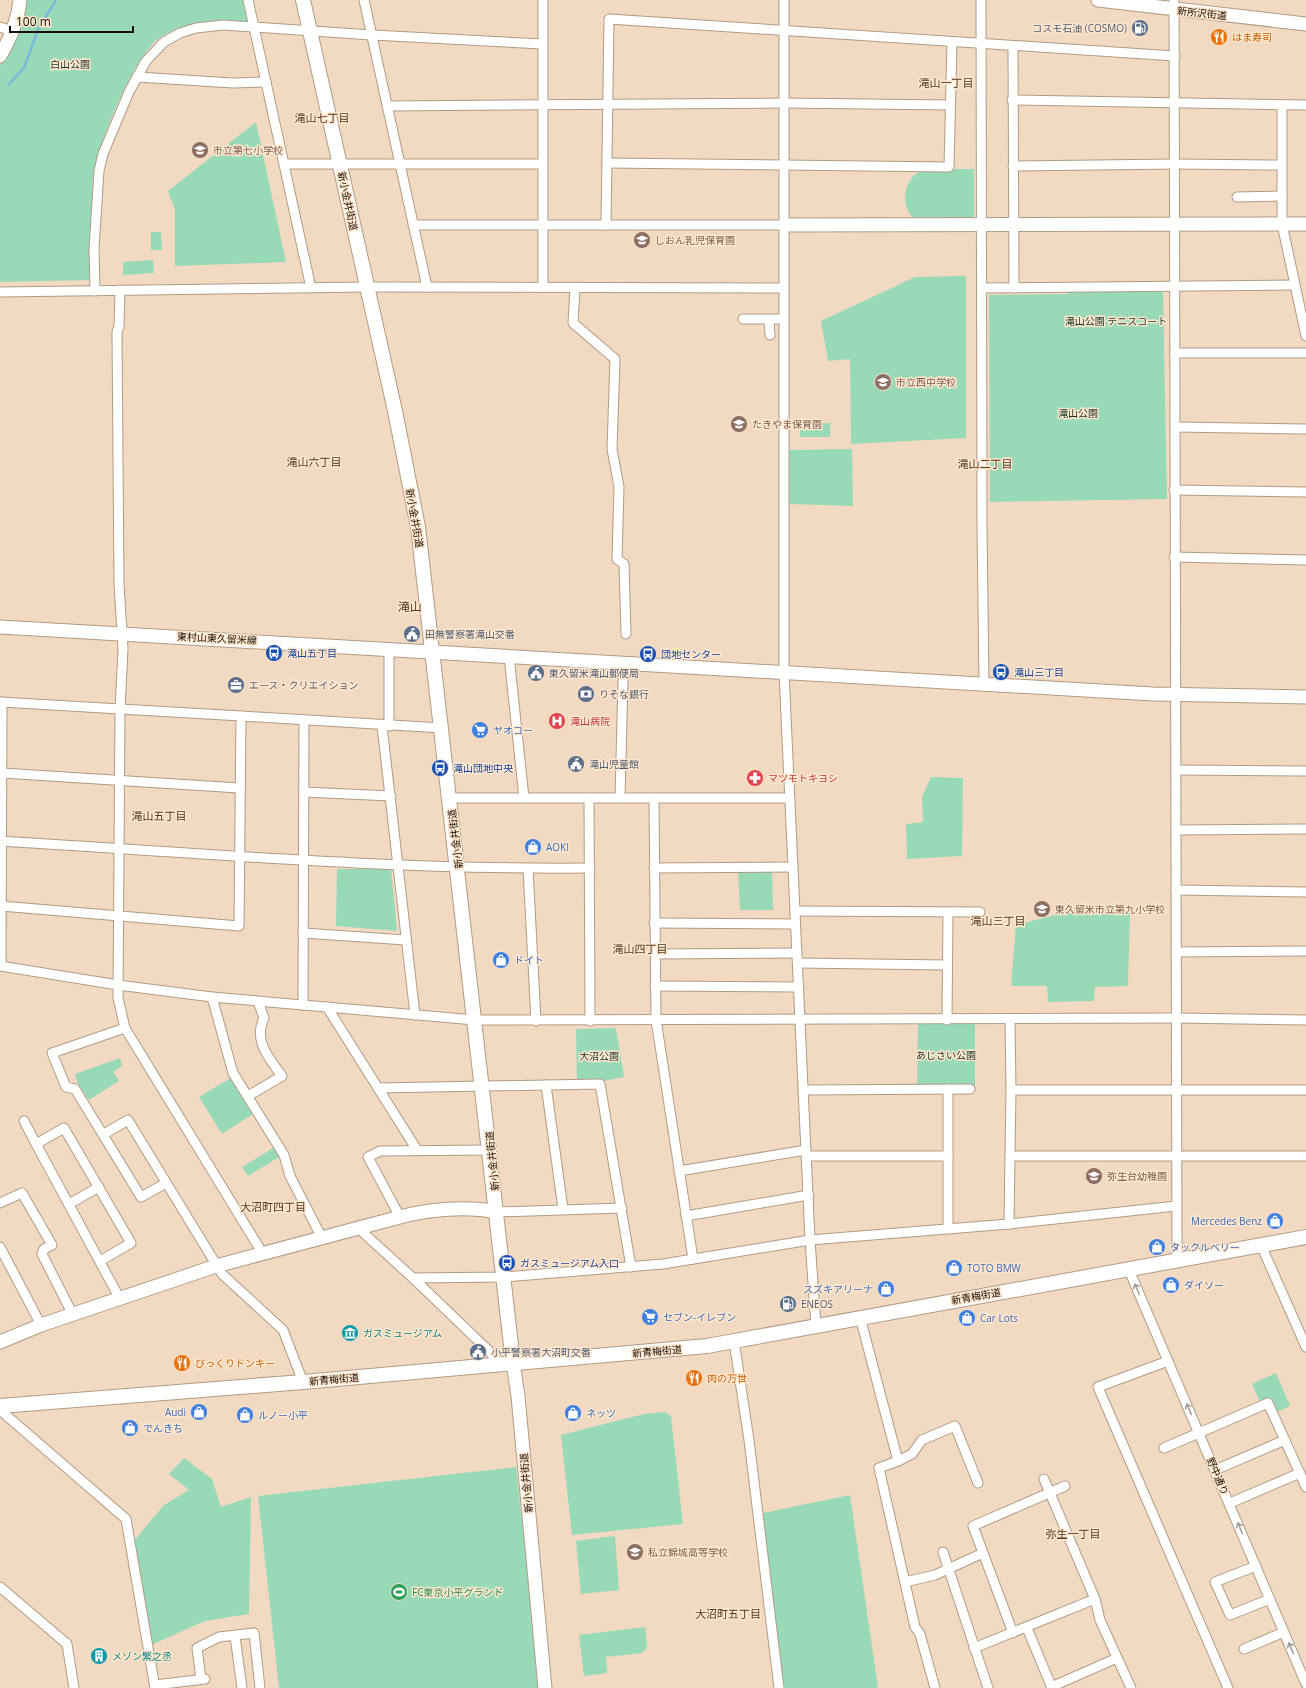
<svg xmlns="http://www.w3.org/2000/svg" width="1306" height="1688" font-family="'Open Sans','Noto Sans JP',sans-serif">
<style>
.green{fill:#98dab7}
.lines{fill:none;stroke-linecap:round;stroke-linejoin:round}
.stream{stroke:#75bade;stroke-width:2.5}
.street-casing{stroke:#b19b84;stroke-width:11}
.secondary-casing{stroke:#b19b84;stroke-width:15}
.primary-casing{stroke:#b19b84;stroke-width:16}
.street{stroke:#fff;stroke-width:9}
.secondary{stroke:#fff;stroke-width:13}
.primary{stroke:#fff;stroke-width:14}
.oneway{stroke:#a3a09d}
.labels{text-anchor:middle;dominant-baseline:central;stroke-width:3;stroke-linejoin:round;paint-order:stroke}
.street-label{font-size:10px;fill:#1a1209;stroke:#ffe7ce}
.service-label{font-size:10px;fill:#4e5e75;stroke:#ffe7ce;text-anchor:start}
.food-label{font-size:10px;fill:#c56008;stroke:#ffe7ce;text-anchor:start}
.park-label{font-size:10px;fill:#143324;stroke:#ffe7ce}
.education-label{font-size:10px;fill:#785e54;stroke:#ffe7ce;text-anchor:start}
.transit-label{font-size:10px;fill:#164399;stroke:#ffe7ce;text-anchor:start}
.health-label{font-size:10px;fill:#be3a42;stroke:#ffe7ce;text-anchor:start}
.shop-label{font-size:10px;fill:#366cbe;stroke:#ffe7ce;text-anchor:start}
.culture-label{font-size:10px;fill:#0d838f;stroke:#ffe7ce;text-anchor:start}
.leisure-label{font-size:10px;fill:#27864d;stroke:#ffe7ce;text-anchor:start}
.neighbourhood-label{font-size:11px;fill:#4e3b26;stroke:#ffe7ce}
.quarter-label{font-size:12px;fill:#4e3b26;stroke:#ffe7ce}
</style>
<rect width="100%" height="100%" fill="#f1dac1"/>
<g class="green">
<path d="M26,0H243L249,24C216,20 191,19 161,37C136,51 99,142 94,171C92,181 92,193 92,204C90,230 90,254 91,280L0,282V66L8,54Z"/>
<path d="M256,122L286,262L175,266V210L168,191Z"/>
<path d="M925,169H974V222C964,222 928,224 921,222C903,216 901,191 912,178C915,174 921,171 925,169Z"/>
<path d="M151,232H161L162,250H151Z"/>
<path d="M153,260L154,273L123,275V262Z"/>
<path d="M966,276V438L851,444L850,359L828,361L821,321L915,277Z"/>
<path d="M1068,292H1163L1167,499L990,502L989,295L1068,294Z"/>
<path d="M830,423V437H800V424Z"/>
<path d="M852,449L853,506L789,504L787,450Z"/>
<path d="M931,777L963,778L962,856L907,859L906,824L923,822L922,797Z"/>
<path d="M337,869H391L397,931L336,926Z"/>
<path d="M772,870L773,910H740L738,871Z"/>
<path d="M1074,910H1130L1128,986L1095,987L1094,1001L1048,1002L1047,986H1011L1016,925Z"/>
<path d="M918,1024H975V1086L917,1085Z"/>
<path d="M616,1028L624,1077L603,1081L601,1079L577,1081L576,1029Z"/>
<path d="M120,1058L122,1066L113,1072L119,1081L89,1100L77,1082L75,1074Z"/>
<path d="M231,1078L253,1114L222,1134L199,1097Z"/>
<path d="M275,1147L281,1156L248,1176L242,1167Z"/>
<path d="M1276,1373L1290,1406L1277,1412L1271,1397L1260,1402L1252,1384Z"/>
<path d="M664,1412L671,1416L683,1524L572,1535L561,1435L644,1414Z"/>
<path d="M184,1458L212,1479L221,1507L251,1497L249,1614L205,1621L151,1645L133,1542L164,1505L189,1490L169,1474Z"/>
<path d="M516,1467L540,1688H279L258,1496Z"/>
<path d="M850,1495L878,1688H781L758,1514Z"/>
<path d="M615,1536L619,1590L581,1594L576,1541Z"/>
<path d="M645,1627L647,1648L642,1653L606,1657L607,1673L584,1676L579,1635Z"/>
</g>
<g class="lines">
<path class="stream" d="M9,84L24,68L38,30L56,0"/>
<g class="street-casing">
<g id="street">
<path d="M248,0L311,288"/>
<path d="M364,0L427,287"/>
<path d="M784,0V672L810,1240L816,1326"/>
<path d="M981,0L982,526L984,684"/>
<path d="M1174,0L1177,1261"/>
<path d="M0,27L12,31"/>
<path d="M1013,46L1014,288"/>
<path d="M137,77L233,83L266,82"/>
<path d="M1012,100L1306,105"/>
<path d="M387,106L784,103L950,105"/>
<path d="M1282,106V224L1306,336"/>
<path d="M607,163L949,167L952,42"/>
<path d="M284,164H542"/>
<path d="M1013,166L1175,164L1281,165"/>
<path d="M1237,197L1282,196"/>
<path d="M413,225H784"/>
<path d="M606,225L609,19L1175,56"/>
<path d="M543,287V0"/>
<path d="M575,288L573,323L615,359L612,449L619,487L617,559L624,564L626,634"/>
<path d="M982,288L1295,285"/>
<path d="M120,290L119,326L117,332L119,584L123,649L120,709L118,998L125,1028L263,1254"/>
<path d="M95,291L94,248L99,171L103,154L129,92L146,61L164,42L180,33L196,28L223,25L372,35L542,44"/>
<path d="M0,292L366,287L783,288"/>
<path d="M743,319H783"/>
<path d="M769,320L770,335"/>
<path d="M1175,353H1306"/>
<path d="M1175,427L1306,429"/>
<path d="M1174,490L1306,492"/>
<path d="M1174,557L1306,560"/>
<path d="M509,656L524,798"/>
<path d="M0,702L241,716L239,926L1,906"/>
<path d="M241,716L442,728"/>
<path d="M382,726L415,1015"/>
<path d="M389,726V649"/>
<path d="M1176,770L1306,771"/>
<path d="M2,773L239,788"/>
<path d="M304,792L391,796"/>
<path d="M450,798H789"/>
<path d="M589,798L590,1021"/>
<path d="M620,798L623,680"/>
<path d="M654,798L656,1020L693,1259"/>
<path d="M1176,830L1306,829"/>
<path d="M0,841C196,853 393,870 590,868"/>
<path d="M654,868L793,867"/>
<path d="M528,869L536,1021"/>
<path d="M1176,890L1306,892"/>
<path d="M795,911L980,912"/>
<path d="M654,923L795,924"/>
<path d="M303,933L406,940"/>
<path d="M1176,952L1306,951"/>
<path d="M655,954L797,953"/>
<path d="M798,963L946,965"/>
<path d="M0,966L118,985L212,997L475,1020L1176,1018L1306,1020"/>
<path d="M1,966L2,702"/>
<path d="M655,986L799,987"/>
<path d="M212,997L233,1073L284,1155L290,1176L322,1238"/>
<path d="M303,1005L304,720"/>
<path d="M327,1007L417,1150"/>
<path d="M947,1020L948,913"/>
<path d="M125,1028L52,1053L66,1087L75,1089L141,1197L166,1183"/>
<path d="M546,1085L563,1209"/>
<path d="M378,1088L600,1084L631,1267"/>
<path d="M948,1089V1229"/>
<path d="M804,1090L970,1089"/>
<path d="M1011,1090H1306"/>
<path d="M248,1096L282,1076C269,1058 253,1041 264,1018L258,1001"/>
<path d="M24,1121L36,1144"/>
<path d="M104,1134L128,1120L222,1274L283,1330L303,1382"/>
<path d="M807,1156H948"/>
<path d="M1010,1156H1306"/>
<path d="M679,1171L806,1150"/>
<path d="M0,1203L22,1193L52,1245L44,1249L42,1254L73,1315"/>
<path d="M69,1204L99,1187"/>
<path d="M497,1212L622,1208"/>
<path d="M686,1216L809,1195"/>
<path d="M400,1217L368,1157L380,1151L491,1150"/>
<path d="M1009,1224L1011,1090L1010,1019"/>
<path d="M358,1228L413,1278L490,1352L499,1364"/>
<path d="M1261,1245L1306,1347"/>
<path d="M0,1247L41,1325"/>
<path d="M100,1261L131,1243L64,1128L36,1144L120,1299"/>
<path d="M1129,1270L1306,1684"/>
<path d="M413,1278L504,1277L663,1264L810,1240L1009,1224L1176,1206"/>
<path d="M860,1317L898,1461L879,1468L915,1627L920,1634L935,1688"/>
<path d="M734,1341L749,1440L779,1688"/>
<path d="M1168,1361L1098,1387L1228,1688"/>
<path d="M0,1410L126,1519L155,1688"/>
<path d="M1164,1448L1268,1403L1306,1487"/>
<path d="M898,1461L912,1454L922,1440L955,1426L978,1483"/>
<path d="M1215,1470L1285,1440"/>
<path d="M1044,1479L1095,1599L1100,1620L1131,1688"/>
<path d="M1230,1503L1300,1473"/>
<path d="M943,1552L988,1688"/>
<path d="M1256,1566L1215,1582L1230,1615L1270,1599"/>
<path d="M905,1582L935,1575L983,1553"/>
<path d="M0,1587L67,1644L74,1688"/>
<path d="M1027,1628L1052,1688"/>
<path d="M1013,1633L973,1526L1065,1486"/>
<path d="M235,1636L242,1688"/>
<path d="M974,1648L1095,1599"/>
<path d="M1244,1649L1284,1632"/>
<path d="M201,1679L197,1648L219,1637L254,1633L260,1688"/>
<path d="M155,1685L205,1679"/>
<path d="M1051,1687L1117,1658"/>
</g>
</g>
<g class="secondary-casing">
<g id="secondary">
<path d="M1098,0L1306,24"/>
<path d="M0,56C10,39 18,20 20,0"/>
<path d="M784,225L1306,224"/>
<path d="M0,627L1153,694L1306,697"/>
<path d="M0,1342L41,1325L216,1266L400,1217C430,1209 466,1206 497,1212"/>
<path d="M513,1363L518,1396L545,1688"/>
</g>
</g>
<g class="primary-casing">
<g id="primary">
<path d="M303,0L395,411L418,527L513,1363"/>
<path d="M0,1406L303,1382L707,1346L1306,1237"/>
</g>
</g>
<use href="#street" class="street"/>
<use href="#secondary" class="secondary"/>
<use href="#primary" class="primary"/>
</g>
<defs><path id="oneway-shaft" d="M-6 0H5M1.5-3L5.5 0L1.5 3" fill="none" stroke-width="1.6" stroke-linecap="round" stroke-linejoin="round"/></defs>
<g class="oneway">
<use href="#oneway-shaft" transform="translate(1137 1289) rotate(-113)"/>
<use href="#oneway-shaft" transform="translate(1189 1409) rotate(-114)"/>
<use href="#oneway-shaft" transform="translate(1240 1528) rotate(-113)"/>
<use href="#oneway-shaft" transform="translate(1291 1648) rotate(-113)"/>
</g>
<defs>
<g id="fuel-disc" transform="scale(0.9)"><circle r="9.5" fill="#5c6f8a" stroke="#ffe7ce"/><path d="M-5.5-6h7V0h2V4h1.3V-2.5L3-4.5l.8-.8L6-3V5H2.5V1h-1V6h-7ZM-4.2-4.7v3.2H.2V-4.7Z" fill="#fff"/></g>
<g id="restaurant-disc" transform="scale(0.9)"><circle r="9.5" fill="#e8710a" stroke="#ffe7ce"/><path d="M-5-6h1v4h1v-4h1v4h1v-4h1v5L-1.5 .5V6h-2V.5L-5-1ZM5-6V6H3V1.5H1.5Q1.5-4 5-6Z" fill="#fff"/></g>
<g id="school-disc" transform="scale(0.9)"><circle r="9.5" fill="#8d6e63" stroke="#ffe7ce"/><path d="M0-5L7-2L0 1L-7-2ZM-4 1L0 2.5L4 1V4Q0 6-4 4Z" fill="#fff"/></g>
<g id="civic-disc" transform="scale(0.9)"><circle r="9.5" fill="#5c6f8a" stroke="#ffe7ce"/><path d="M-.6-6.5H3V-4.5H.6V-3L4-1V1h2V6H-6V1h2V-1L-.6-3ZM-1.2 2.5V6h2.4V2.5Z" fill="#fff"/></g>
<g id="bus-disc" transform="scale(0.9)"><circle r="9.5" fill="#1a4fb4" stroke="#ffe7ce"/><path d="M-5-6H5V4H4V6H2V4H-2V6H-4V4H-5ZM-3.5-4V0h7V-4ZM-3.5 1.2v1.5H-2V1.2ZM2 1.2v1.5H3.5V1.2Z" fill="#fff"/></g>
<g id="office-disc" transform="scale(0.9)"><circle r="9.5" fill="#5c6f8a" stroke="#ffe7ce"/><path d="M-6-3h4V-5.5h4V-3h4V5H-6ZM-1-4.5V-3h2v-1.5ZM-6 0V1H6V0Z" fill="#fff"/></g>
<g id="bank-disc" transform="scale(0.9)"><circle r="9.5" fill="#5c6f8a" stroke="#ffe7ce"/><path d="M-6-4H6V4H-6ZM0-2.3a2.3 2.3 0 1 0 0 4.6a2.3 2.3 0 1 0 0-4.6Z" fill="#fff"/></g>
<g id="hospital-disc" transform="scale(0.9)"><circle r="9.5" fill="#e0444e" stroke="#ffe7ce"/><path d="M-5-5h3v3.5h4V-5h3V5h-3V1.5h-4V5h-3Z" fill="#fff"/></g>
<g id="supermarket-disc" transform="scale(0.9)"><circle r="9.5" fill="#3f7fe0" stroke="#ffe7ce"/><path d="M-6-5.5h2.5l.6 2H6L4.5 2H-2.5L-4.4-4H-6ZM-1.5 3.2a1.3 1.3 0 1 0 .1 0ZM3 3.2a1.3 1.3 0 1 0 .1 0Z" fill="#fff"/></g>
<g id="pharmacy-disc" transform="scale(0.9)"><circle r="9.5" fill="#e0444e" stroke="#ffe7ce"/><path d="M-2-6h4v4h4v4h-4v4h-4v-4h-4v-4h4Z" fill="#fff"/></g>
<g id="shop-disc" transform="scale(0.9)"><circle r="9.5" fill="#3f7fe0" stroke="#ffe7ce"/><path d="M-5-2.5h2.3a2.7 3.5 0 0 1 5.4 0H5L5.5 6h-11ZM-1.5-2.5h3a1.5 2.3 0 0 0-3 0Z" fill="#fff"/></g>
<g id="museum-disc" transform="scale(0.9)"><circle r="9.5" fill="#0f9aa8" stroke="#ffe7ce"/><path d="M0-6L6-3V-2H-6V-3ZM-5-1h2V3h-2ZM-1-1h2V3h-2ZM3-1h2V3H3ZM-6 4H6V6H-6Z" fill="#fff"/></g>
<g id="stadium-disc" transform="scale(0.9)"><circle r="9.5" fill="#2e9e5b" stroke="#ffe7ce"/><path d="M0-5a6.5 5 0 1 0 0 10a6.5 5 0 1 0 0-10ZM-3.5-1.8h7v3.6h-7Z" fill="#fff"/></g>
<g id="building-disc" transform="scale(0.9)"><circle r="9.5" fill="#0f9aa8" stroke="#ffe7ce"/><path d="M-4-6H4V6H1V3H-1V6H-4ZM-2.5-4.3h1.7v1.8h-1.7ZM.8-4.3h1.7v1.8H.8ZM-2.5-1h1.7V.8h-1.7ZM.8-1h1.7V.8H.8Z" fill="#fff"/></g>
</defs>
<g fill-rule="evenodd">
<use href="#fuel-disc" x="1140" y="28"/>
<use href="#restaurant-disc" x="1219" y="37"/>
<use href="#school-disc" x="200" y="150"/>
<use href="#school-disc" x="642" y="240"/>
<use href="#school-disc" x="883" y="382"/>
<use href="#school-disc" x="739" y="424"/>
<use href="#civic-disc" x="412" y="634"/>
<use href="#bus-disc" x="274" y="653"/>
<use href="#bus-disc" x="648" y="654"/>
<use href="#bus-disc" x="1001" y="672"/>
<use href="#civic-disc" x="536" y="673"/>
<use href="#office-disc" x="236" y="685"/>
<use href="#bank-disc" x="586" y="694"/>
<use href="#hospital-disc" x="557" y="721"/>
<use href="#supermarket-disc" x="480" y="730"/>
<use href="#civic-disc" x="576" y="764"/>
<use href="#bus-disc" x="440" y="768"/>
<use href="#pharmacy-disc" x="755" y="778"/>
<use href="#shop-disc" x="533" y="847"/>
<use href="#school-disc" x="1042" y="909"/>
<use href="#shop-disc" x="501" y="960"/>
<use href="#school-disc" x="1094" y="1176"/>
<use href="#shop-disc" x="1275" y="1221"/>
<use href="#shop-disc" x="1157" y="1247"/>
<use href="#bus-disc" x="507" y="1263"/>
<use href="#shop-disc" x="954" y="1268"/>
<use href="#shop-disc" x="1171" y="1285"/>
<use href="#shop-disc" x="886" y="1289"/>
<use href="#fuel-disc" x="788" y="1304"/>
<use href="#supermarket-disc" x="650" y="1317"/>
<use href="#shop-disc" x="967" y="1318"/>
<use href="#museum-disc" x="350" y="1333"/>
<use href="#civic-disc" x="478" y="1352"/>
<use href="#restaurant-disc" x="182" y="1363"/>
<use href="#restaurant-disc" x="694" y="1378"/>
<use href="#shop-disc" x="199" y="1412"/>
<use href="#shop-disc" x="573" y="1413"/>
<use href="#shop-disc" x="245" y="1415"/>
<use href="#shop-disc" x="130" y="1428"/>
<use href="#school-disc" x="635" y="1552"/>
<use href="#stadium-disc" x="399" y="1592"/>
<use href="#building-disc" x="99" y="1656"/>
</g>
<g class="labels">
<g class="street-label">
<text transform="translate(1202 13) rotate(6)">新所沢街道</text>
<text transform="translate(348 201) rotate(78)">新小金井街道</text>
<text transform="translate(415 518) rotate(80)">新小金井街道</text>
<text transform="translate(217 638) rotate(3)">東村山東久留米線</text>
<text transform="translate(455 839) rotate(-97)">新小金井街道</text>
<text transform="translate(492 1161) rotate(-96)">新小金井街道</text>
<text transform="translate(976 1296) rotate(-10)">新青梅街道</text>
<text transform="translate(657 1351) rotate(-5)">新青梅街道</text>
<text transform="translate(334 1379) rotate(-5)">新青梅街道</text>
<text transform="translate(1218 1476) rotate(67)">野中通り</text>
<text transform="translate(526 1483) rotate(-95)">新小金井街道</text>
</g>
<g class="service-label">
<text x="1127" y="28" text-anchor="end">コスモ石油 (COSMO)</text>
<text x="425" y="634">田無警察署滝山交番</text>
<text x="549" y="673">東久留米滝山郵便局</text>
<text x="249" y="685">エース・クリエイション</text>
<text x="599" y="694">りそな銀行</text>
<text x="589" y="764">滝山児童館</text>
<text x="801" y="1304">ENEOS</text>
<text x="491" y="1352">小平警察署大沼町交番</text>
</g>
<g class="food-label">
<text x="1232" y="37">はま寿司</text>
<text x="195" y="1363">びっくりドンキー</text>
<text x="707" y="1378">肉の万世</text>
</g>
<g class="park-label">
<text x="70" y="64">白山公園</text>
<text x="1116" y="321">滝山公園 テニスコート</text>
<text x="1078" y="413">滝山公園</text>
<text x="946" y="1055">あじさい公園</text>
<text x="599" y="1056">大沼公園</text>
</g>
<g class="education-label">
<text x="213" y="150">市立第七小学校</text>
<text x="655" y="240">しおん乳児保育園</text>
<text x="896" y="382">市立西中学校</text>
<text x="752" y="424">たきやま保育園</text>
<text x="1055" y="909">東久留米市立第九小学校</text>
<text x="1107" y="1176">弥生台幼稚園</text>
<text x="648" y="1552">私立錦城高等学校</text>
</g>
<g class="transit-label">
<text x="287" y="653">滝山五丁目</text>
<text x="661" y="654">団地センター</text>
<text x="1014" y="672">滝山三丁目</text>
<text x="453" y="768">滝山団地中央</text>
<text x="520" y="1263">ガスミュージアム入口</text>
</g>
<g class="health-label">
<text x="570" y="721">滝山病院</text>
<text x="768" y="778">マツモトキヨシ</text>
</g>
<g class="shop-label">
<text x="493" y="730">ヤオコー</text>
<text x="546" y="847">AOKI</text>
<text x="514" y="960">ドイト</text>
<text x="1262" y="1221" text-anchor="end">Mercedes Benz</text>
<text x="1170" y="1247">タックルベリー</text>
<text x="967" y="1268">TOTO BMW</text>
<text x="1184" y="1285">ダイソー</text>
<text x="873" y="1289" text-anchor="end">スズキアリーナ</text>
<text x="663" y="1317">セブン-イレブン</text>
<text x="980" y="1318">Car Lots</text>
<text x="186" y="1412" text-anchor="end">Audi</text>
<text x="586" y="1413">ネッツ</text>
<text x="258" y="1415">ルノー小平</text>
<text x="143" y="1428">でんきち</text>
</g>
<g class="culture-label">
<text x="363" y="1333">ガスミュージアム</text>
<text x="112" y="1656">メゾン繁之丞</text>
</g>
<g class="leisure-label">
<text x="412" y="1592">FC東京小平グランド</text>
</g>
<g class="neighbourhood-label">
<text x="946" y="82">滝山一丁目</text>
<text x="322" y="117">滝山七丁目</text>
<text x="314" y="461">滝山六丁目</text>
<text x="985" y="463">滝山二丁目</text>
<text x="159" y="815">滝山五丁目</text>
<text x="998" y="920">滝山三丁目</text>
<text x="640" y="948">滝山四丁目</text>
<text x="273" y="1206">大沼町四丁目</text>
<text x="1073" y="1533">弥生一丁目</text>
<text x="728" y="1613">大沼町五丁目</text>
</g>
<g class="quarter-label">
<text x="410" y="606">滝山</text>
</g>
</g>
<path d="M10 26v6h123v-6" fill="none" stroke="#1a1209" stroke-width="2"/>
<text x="16" y="26" font-size="12" fill="#1a1209" stroke="#ffe7ce" stroke-width="3" paint-order="stroke">100 m</text>
</svg>
